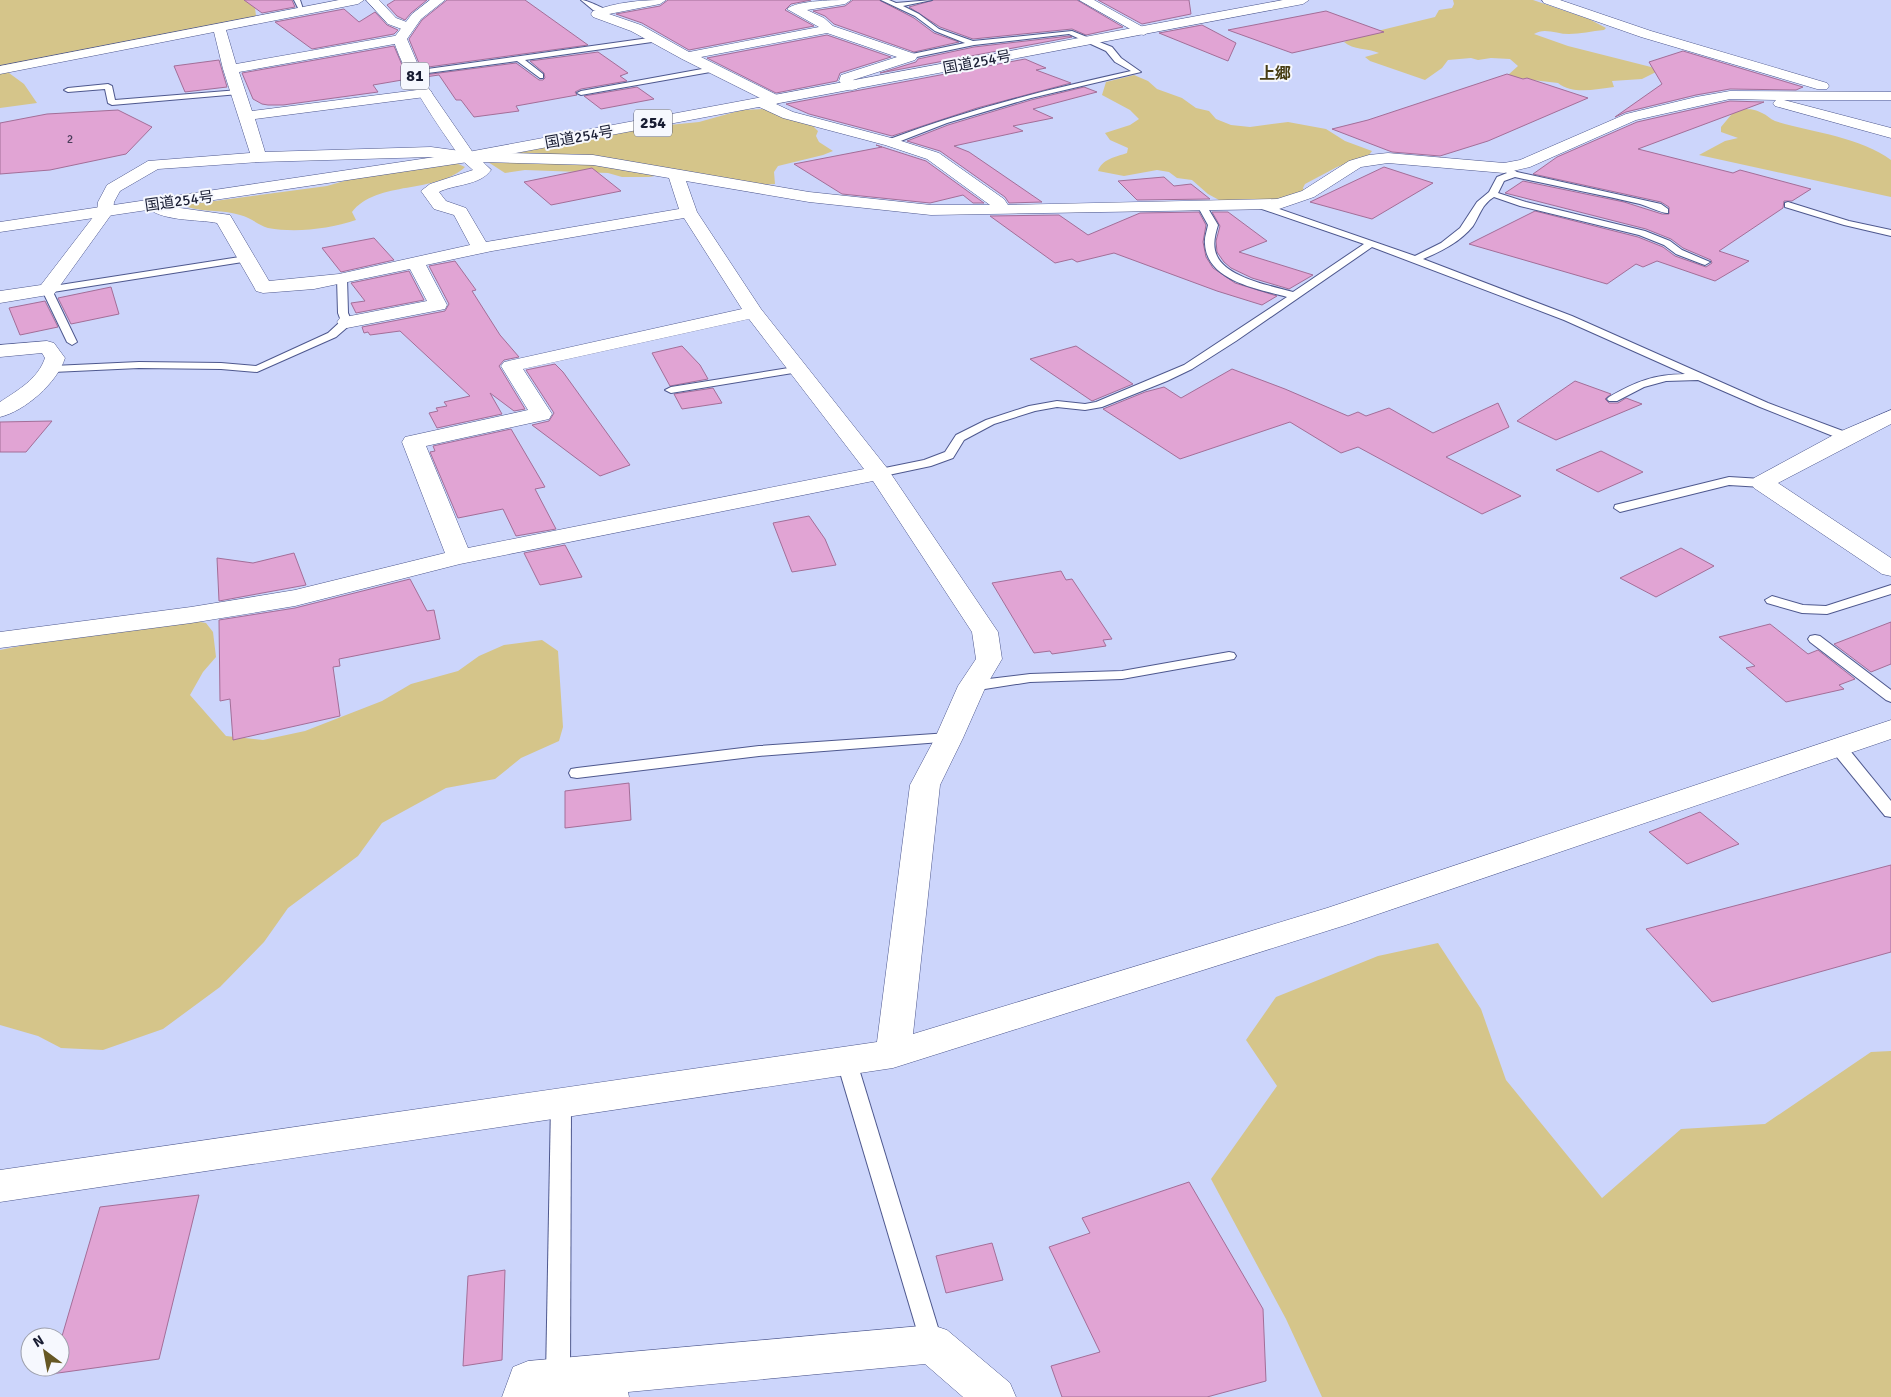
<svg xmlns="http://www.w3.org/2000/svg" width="1891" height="1397" font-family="Signika,'Noto Sans JP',sans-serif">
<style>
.green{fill:#d5c58a}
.building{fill:#e1a4d4;stroke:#a36e98}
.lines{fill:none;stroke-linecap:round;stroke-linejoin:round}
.service-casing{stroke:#4e588e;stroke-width:2}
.minor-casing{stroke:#4e588e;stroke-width:1}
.primary-casing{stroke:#4e588e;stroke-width:1}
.trunk-casing{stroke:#4e588e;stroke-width:1}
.service{fill:#fff;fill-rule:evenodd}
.minor{fill:#fff;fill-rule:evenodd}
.primary{fill:#fff;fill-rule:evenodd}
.trunk{fill:#fff;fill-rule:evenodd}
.labels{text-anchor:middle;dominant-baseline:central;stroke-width:4;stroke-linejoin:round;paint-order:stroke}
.far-number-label{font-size:12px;fill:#4a3e5a}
.far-street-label{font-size:15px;fill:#181c32;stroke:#f6f8fe}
.far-neighbourhood-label{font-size:16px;font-weight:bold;fill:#473d13;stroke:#f6f8fe}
.shield{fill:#f6f8fe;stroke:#5b5e6f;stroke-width:1}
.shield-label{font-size:16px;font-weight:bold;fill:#181c32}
</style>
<rect width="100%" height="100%" fill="#ccd5fb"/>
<g class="green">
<path d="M0,0H254L256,16L233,23L11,65L9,73L24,84L37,103L0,108Z"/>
<path d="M1453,0H1533L1589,19L1606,28L1604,30C1592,31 1580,34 1569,34C1557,34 1544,27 1534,34L1568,46L1651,67L1658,71L1642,79L1612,81L1614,87C1596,89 1573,95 1558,83L1516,78L1508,75L1518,66L1510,59L1491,58L1478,60L1471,58L1448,60L1442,68L1425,80L1370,61L1365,57L1379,53C1368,48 1353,50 1344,42L1365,34L1435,17L1439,10L1452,8L1454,4Z"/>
<path d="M1134,75L1148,81L1157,89L1182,98L1196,108L1209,111L1216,119L1231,125L1250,127L1288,122L1326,129L1345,141L1372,151L1369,155L1337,167L1305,184L1303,188L1306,197L1256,202L1219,200L1208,194L1192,180L1177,178L1169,172L1157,170L1124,176L1098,171C1102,159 1116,157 1127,153L1128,148L1110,140L1105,133L1130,125L1139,119L1130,110L1102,95L1106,82Z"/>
<path d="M765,109L811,124L818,131L816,136L819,142L833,151L823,155L778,166L774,172L775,184L759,185L686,171L649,177H622L608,173L525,170L505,173L488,162L511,154L617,133L659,126L699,122L742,110Z"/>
<path d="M1736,109C1745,109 1754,108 1762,113C1767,115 1770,119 1775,121C1811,132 1861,137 1891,160V197L1699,155L1725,141L1738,138L1721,132V127Z"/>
<path d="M456,163L465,167C437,194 377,180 352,212L356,220C329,229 296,233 268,228C258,225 250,217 240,215C225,210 204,212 187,207L192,204L327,186L351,179Z"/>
<path d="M189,620L206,623L213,632L216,657L203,672L190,695L226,736L263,740L305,731L382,701L411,684L458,671L479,656L504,645L542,640L558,651L563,727L559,741L521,758L495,779L446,788L382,823L358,856L288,908L264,942L220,987L163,1029L103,1050L61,1048L38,1036L0,1025V650L35,643Z"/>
<path d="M1438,943L1481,1009L1506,1080L1602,1198L1681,1129L1765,1124L1871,1052L1891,1051V1397H1322L1286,1319L1211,1179L1277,1086L1246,1040L1276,997L1378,956Z"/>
</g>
<g class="building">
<path d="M244,0H292L295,7L262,13Z"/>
<path d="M395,0H427L411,13L405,20L397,16L387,5Z"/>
<path d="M447,0H525L588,45L421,68L409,39L422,20Z"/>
<path d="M668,0H811L791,4L785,10L814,26L689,50L642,23L616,14L660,6Z"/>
<path d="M853,0H879L914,18L934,33L959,42L914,52L834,24L825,16L813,11L845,6Z"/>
<path d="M934,0H1077L1123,27L1086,35L1072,29L973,39L940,27L909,7Z"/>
<path d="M1098,0H1189L1191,14L1142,24Z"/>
<path d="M344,9L359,22L375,12L387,25L398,30L394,34L312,49L275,22Z"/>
<path d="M1326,11L1384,32L1292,53L1228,30Z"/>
<path d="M1202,25L1236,43L1228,61L1159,33Z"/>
<path d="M827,35L891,57L840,73L837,81L776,93L707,58Z"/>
<path d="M1069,36L1072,37L880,73L916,62L918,59L974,47Z"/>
<path d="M394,46L408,79L373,85L378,92L283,105H268L262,104L253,99L242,73Z"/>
<path d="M1683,51L1803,87L1796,90L1730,89L1696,95L1626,112L1615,117L1662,84L1649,62Z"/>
<path d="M598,52L628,73L620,76L627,81L581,89L575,92L577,95L516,106L519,111L474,117L461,100H456L439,75L425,77L424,75L516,63L539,80H543L545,78L544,73L530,61Z"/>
<path d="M1025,59L1046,68L1036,70L1071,83L977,108L892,136L809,114L786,104Z"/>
<path d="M219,60L227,87L185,92L174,66Z"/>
<path d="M1507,74L1523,79L1527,78L1588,98L1488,141L1440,156L1392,152L1332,129L1368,120Z"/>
<path d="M637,87L654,99L601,109L584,96Z"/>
<path d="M1084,87L1097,92L1033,109L1053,118L1013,126L1023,131L954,146L969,152L1042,202L1009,203L1005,197L940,151L907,141L948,125L1031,100Z"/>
<path d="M1730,101L1764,102L1638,149L1733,173L1740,170L1811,189L1792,201H1784L1783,208L1719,251L1749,261L1715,281L1657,261L1643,267L1636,264L1607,284L1469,244L1535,211L1638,237L1663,247L1675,256L1706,267L1712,263L1711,260L1683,248L1671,239L1646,229L1505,193L1523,181L1624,202L1662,214H1669V207L1661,202L1533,174L1557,157L1637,122Z"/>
<path d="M118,110L152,127L126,154L50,170L0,174V123L47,114Z"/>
<path d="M876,145L926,161L984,203H973L963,195L930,203L842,194L794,164L882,147Z"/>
<path d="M1384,167L1433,183L1372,219L1310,202Z"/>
<path d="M592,168L621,191L551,205L524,182Z"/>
<path d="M1164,177L1174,186L1191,184L1210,199L1137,200L1118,181Z"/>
<path d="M1199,212L1206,225L1203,242L1206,257L1213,268L1235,283L1277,296L1262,305L1217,291L1114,253L1077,262L1072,259L1055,263L990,216L1059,215L1088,235L1140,213Z"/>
<path d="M1212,212H1228L1267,241L1239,252L1313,275L1289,289L1252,278L1231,268L1224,262L1217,252L1216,241L1220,226Z"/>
<path d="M374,238L394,260L341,272L322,248Z"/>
<path d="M455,261L476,290L472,291L500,335L519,357L504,360L499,366L525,409L514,411L490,393L502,414L437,428L429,413L438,411L436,408L447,406L444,402L470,396L400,331L370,335L368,332L364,333L362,327L445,311L449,304L429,266Z"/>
<path d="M409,271L424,300L356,313L351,303L365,301L351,283Z"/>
<path d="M111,287L119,314L71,324L58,298Z"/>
<path d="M45,301L58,327L20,335L9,308Z"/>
<path d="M682,346L700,365L708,379L670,386L652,353Z"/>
<path d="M1076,346L1133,384L1092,401L1030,359Z"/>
<path d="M555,364L563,372L630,465L600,476L532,425L549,421L554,413L526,370Z"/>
<path d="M1232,369L1285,389L1348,416L1358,412L1366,416L1389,408L1433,433L1498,403L1509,427L1446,457L1521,496L1482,514L1358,447L1341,453L1290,422L1180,459L1103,409L1145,392L1164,387L1181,398Z"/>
<path d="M1575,381L1611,394L1605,399L1609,403H1618L1626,398L1642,404L1556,440L1517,421Z"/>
<path d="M713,388L722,403L682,409L674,394Z"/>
<path d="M52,421L26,452H0V422Z"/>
<path d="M511,429L545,487L535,489L556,529L516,536L503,509L458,518L430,452L435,451L433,446Z"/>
<path d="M1601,451L1643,472L1598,492L1556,470Z"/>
<path d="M809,516L825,539L836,565L792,572L773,523Z"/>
<path d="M565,545L582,577L540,585L524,553Z"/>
<path d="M1681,548L1714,566L1656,597L1620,578Z"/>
<path d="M294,553L306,585L219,601L217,558L253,563Z"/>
<path d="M1061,571L1066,580L1072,579L1112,639L1103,640L1106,646L1052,654L1050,651L1034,653L992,583Z"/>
<path d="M410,579L427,611L434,610L440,639L339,659L340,666L333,667L340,716L233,740L230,699L220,701L219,620L295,608Z"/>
<path d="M1891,622V664L1871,672L1834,644Z"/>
<path d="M1770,624L1808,654L1818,650L1855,679L1839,685L1844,689L1786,702L1746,668L1755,666L1719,637Z"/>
<path d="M629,783L631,820L565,828V791Z"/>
<path d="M1700,812L1739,844L1687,864L1649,832Z"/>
<path d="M1891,865V952L1712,1002L1646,929Z"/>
<path d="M1189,1182L1263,1309L1266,1381L1207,1397H1062L1051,1366L1100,1352L1049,1247L1090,1233L1082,1218Z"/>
<path d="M199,1195L159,1359L51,1374L53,1367H60V1343L100,1207Z"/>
<path d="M992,1243L1003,1280L946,1293L936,1256Z"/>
<path d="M505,1270L502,1360L463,1366L468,1276Z"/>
</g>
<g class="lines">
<g class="service-casing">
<g id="service">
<path d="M294,0H300L304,12H300Z"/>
<path d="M581,0C587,0 603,8 608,11L605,13L593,10Z"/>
<path d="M881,0H889L896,3L932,0L903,6L919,14L939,29L973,41L1072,31L1112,47L1121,58L1141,72L1031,98L947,123L893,144H887V140C969,109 1045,90 1131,71L1115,62L1106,51L1069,34L974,45L907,59V55L965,43L935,31L915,16Z"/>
<path d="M656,37H659V41L525,60L543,74V78H540L517,61L413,75L409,73L413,71Z"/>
<path d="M713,67L717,69L716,71L581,95L577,93L581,91Z"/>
<path d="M108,84L112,86L115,100L239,90L243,92L239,94L112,105L108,103L105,89L68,92L64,90L68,88Z"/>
<path d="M1505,165L1517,172L1661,204L1668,209V213C1664,214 1647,206 1640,204C1598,194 1556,186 1515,177L1504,181L1498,193L1526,202L1645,231L1670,241L1682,250L1710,262L1705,265L1702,264L1676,254L1664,245L1639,235L1520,206L1494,197C1482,204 1480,215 1473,226C1460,242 1442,251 1423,259L1572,316L1768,403L1851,434L1853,437L1851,440H1843L1760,407L1698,380L1666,381L1644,387L1617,401H1609L1607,399L1609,397C1637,381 1653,375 1685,374L1564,320L1372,247L1236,341L1192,369L1167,381L1102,407L1085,410L1057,407L1035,411L994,424L964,440L953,458L931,466L879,477L873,473L875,470L924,460L945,452L956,435L986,420L1029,406L1057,401L1085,404L1096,402L1184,365L1287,297C1258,289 1207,281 1205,244C1204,238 1207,231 1208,225L1198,207L1200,205H1206L1218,225C1215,235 1212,246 1217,256C1227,278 1272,286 1293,292L1364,244L1256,207V203H1262L1415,256L1441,243L1460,228L1477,202L1489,192L1497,177L1507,173L1501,168Z"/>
<path d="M1788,202L1849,221L1891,230V236L1844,225L1785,207V203Z"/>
<path d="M246,256L251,259L249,261L53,292L77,342L72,345L67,342L42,290L47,287Z"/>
<path d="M342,275L347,278L348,313L352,322L351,324L336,337L257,372L221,369L139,368L53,372L47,369L53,366L139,362L221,363L256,366L328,333L341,321L338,313L337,278Z"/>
<path d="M801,366L807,369L805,371L671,393L665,390L671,387Z"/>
<path d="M1729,477L1762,479L1768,483L1762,487L1729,485L1620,512L1614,508L1615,505Z"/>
<path d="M1891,585V594L1827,614L1802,613L1767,603L1765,600L1772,596L1803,605L1826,606Z"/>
<path d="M1815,635L1820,636L1891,690V702L1886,700L1810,642L1808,639L1810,636Z"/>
<path d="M1229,652L1234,653L1236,656L1234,659L1122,679L1030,682L972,691L967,689L965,686L967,683L972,681L1030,674L1122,671Z"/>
<path d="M949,733L954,735L957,738L954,741L759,756L577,778L571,777L569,773L571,769L577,768L759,746Z"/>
<path d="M1837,741L1843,742L1891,801V817L1885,816L1831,750L1829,746L1831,742Z"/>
<path d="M846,1051L853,1054L856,1059L943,1344L940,1351L932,1355L924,1351L921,1344L836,1059L839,1054Z"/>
<path d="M561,1095L568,1097L571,1103L570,1377L566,1385L558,1388L550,1385L546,1377L551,1103L554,1097Z"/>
</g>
</g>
<g class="minor-casing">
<g id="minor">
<path d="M339,0H364L358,4L226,30L236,64L400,35L407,39L400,43L239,72L252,111L425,89L430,90L432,93L430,96L425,97L255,119L265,152L431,147L468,152L593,155L809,192L931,205H990L927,159L885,145L783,118L757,106L755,103L757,100L762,99L682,59L631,31L593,17L591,14L593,11C617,2 640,0 666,0L660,4L609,14L641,25L689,52L819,27L787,9C797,0 837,0 851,0L845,4L807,10L824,18L833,26L915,54L917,57L915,60L853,80L859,86L857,89L852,90L847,89L839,81L841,75L897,57L827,33L701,57L781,97L783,100L776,104L793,112L895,139L939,153L1004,199L1008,205L1277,199L1302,191L1349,161L1369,155L1388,153L1504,163L1520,160L1626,114L1696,97L1730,91L1891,92V100H1784L1891,128V138L1775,106L1773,103L1776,100L1730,99L1636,120L1530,167L1504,173L1388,163L1361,167L1314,197L1279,209L931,215L809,202L686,181L697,212L761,309L887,468L998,632L1002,659L986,686L963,738L940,785L913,1034L1327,908L1891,720V739L1349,924L893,1068L0,1202V1170L877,1042L910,785L935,738L958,686L976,659L972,632L873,481L460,564L295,606L191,623L0,648V632L191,607L295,590L445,553L402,442L405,437L528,410L501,366L504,362L742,309L684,218L492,251L426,265L447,305L445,309L347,328L340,326L337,322L340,318L427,301L410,269L314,289L263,293L256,291L254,287L217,223C199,219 157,222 146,205L148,201L154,200L173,207L230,215L269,281L339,274L470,245L454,215L434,209L421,191L430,184L473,170L463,161L431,157L259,162L158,169L120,191L114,202L113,212L54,294L0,303V291L41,285L97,212L98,202L107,185L148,161L250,153L223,69L214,32L0,74V66ZM483,162L593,165L669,178L679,209L486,242L466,208L446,201L439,192C454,184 480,186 491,170ZM749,319L864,469L468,548L426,446L549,419L552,414L523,369Z"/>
<path d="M366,0H379L396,18L412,24L413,27L407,31L388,24Z"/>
<path d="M1079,0H1094L1150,31L1144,35L1139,34Z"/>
<path d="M1542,0H1560L1651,31L1827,83L1829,86L1827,89H1817L1641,37L1544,3Z"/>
<path d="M47,341L54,343L65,358C57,383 25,411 0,417V402C18,390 38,379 45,358L42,353L0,357V345Z"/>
<path d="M1891,410V424L1778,483L1891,558V576L1882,574L1754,488L1751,483L1754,478L1839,432Z"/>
<path d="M932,1325L947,1330L1010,1383L1016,1397H963L925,1364L628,1392L629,1397H502L513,1367L528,1361Z"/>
</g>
</g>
<g class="primary-casing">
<path id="primary" d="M430,0H445L421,19L407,39L427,86L476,157L474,160H462C436,122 408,84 393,39L412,14Z"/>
</g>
<g class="trunk-casing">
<path id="trunk" d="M1283,0H1309L1303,4L468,162L0,232V222L468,152Z"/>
</g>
<use href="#service" class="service"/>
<use href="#minor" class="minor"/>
<use href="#primary" class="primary"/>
<use href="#trunk" class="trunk"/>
</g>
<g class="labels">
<g class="far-number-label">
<text x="70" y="139">2</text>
</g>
<g class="far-street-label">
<text transform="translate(977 62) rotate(-11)">国道254号</text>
<text transform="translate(579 137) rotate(-10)">国道254号</text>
<text transform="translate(179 201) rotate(-8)">国道254号</text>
</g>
<g class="far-neighbourhood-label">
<text x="1275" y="74">上郷</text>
</g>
<g class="shield">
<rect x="401" y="62.5" width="28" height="27" rx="4"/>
<rect x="634" y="109.5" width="38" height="27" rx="4"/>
</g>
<g class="shield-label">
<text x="415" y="76">81</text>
<text x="653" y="123">254</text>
</g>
</g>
<g transform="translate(45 1352) rotate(328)"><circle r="24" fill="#f6f8fe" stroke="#9da0ac"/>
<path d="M0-4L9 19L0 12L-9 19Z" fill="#655724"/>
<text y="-8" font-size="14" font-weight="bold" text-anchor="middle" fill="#181c32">N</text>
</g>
</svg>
